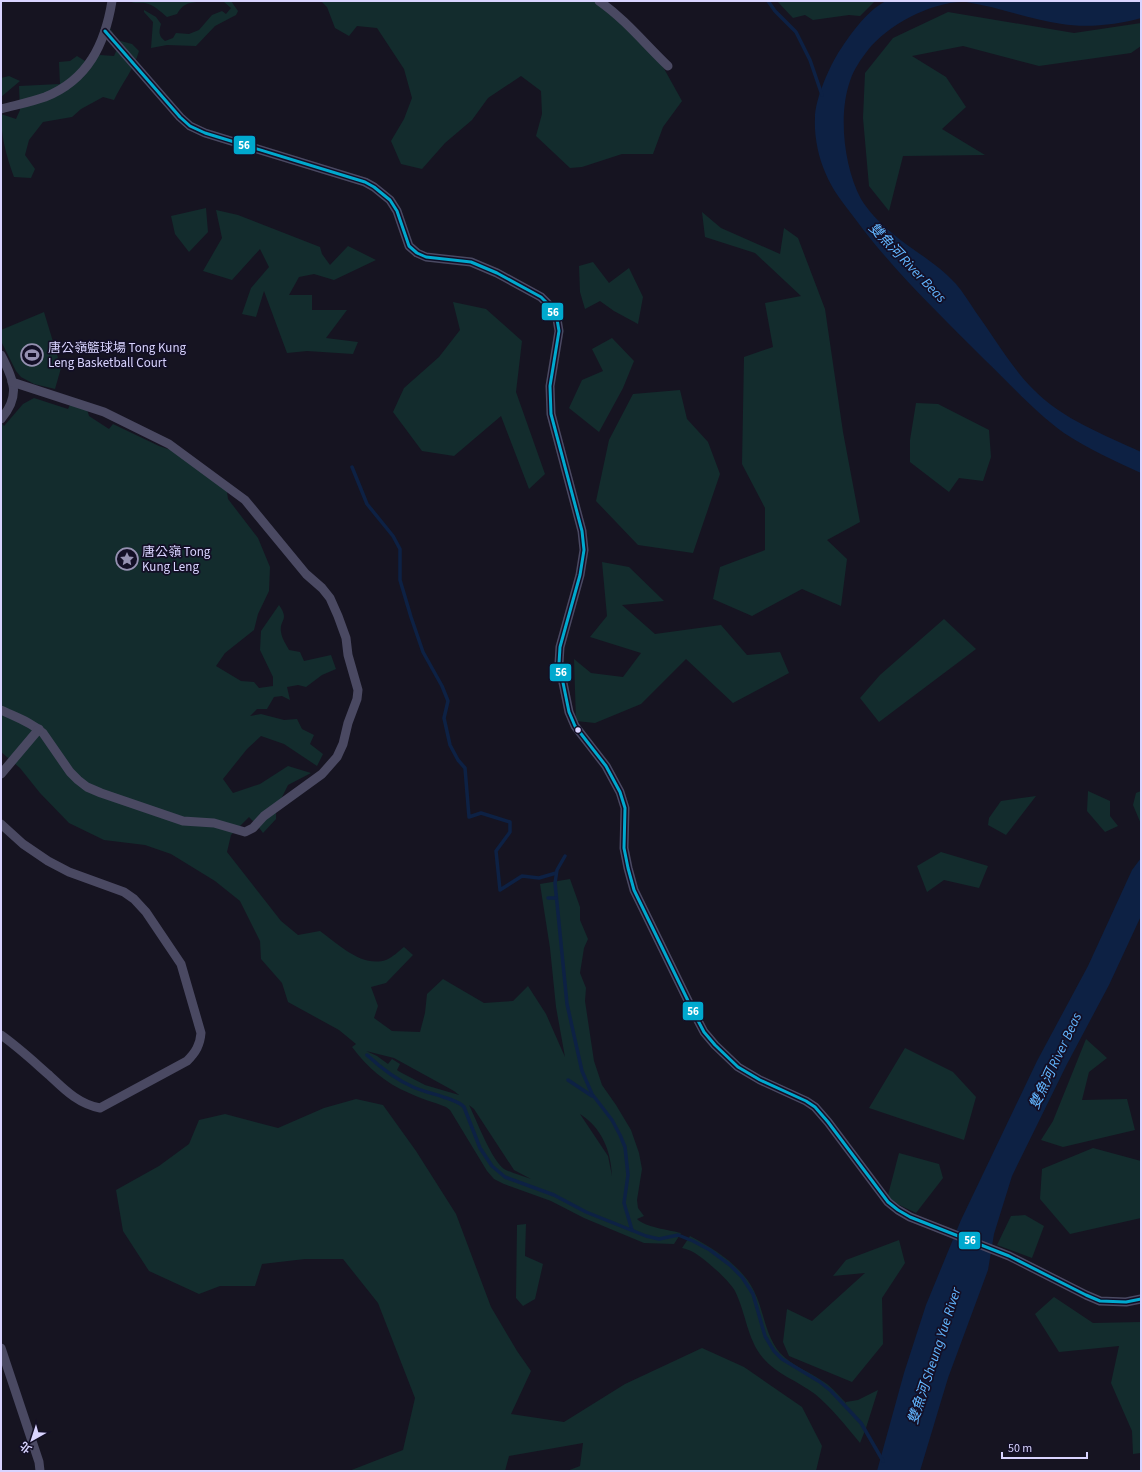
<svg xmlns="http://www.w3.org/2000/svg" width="1142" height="1472" font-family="'Source Sans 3','Noto Sans TC',sans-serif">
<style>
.green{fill:#132c2d;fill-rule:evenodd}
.water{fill:#0d2144}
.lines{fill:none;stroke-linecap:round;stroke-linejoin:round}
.stream{stroke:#0d2144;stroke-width:3.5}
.street{stroke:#4a4962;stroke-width:9}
.bus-1-casing{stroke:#130f26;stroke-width:6}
.bus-1{stroke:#00a9ce;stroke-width:3}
.bus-dot{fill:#d9d4ff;stroke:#130f26;stroke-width:1.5}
.labels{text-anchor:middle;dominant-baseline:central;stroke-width:3.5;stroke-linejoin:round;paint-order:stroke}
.poi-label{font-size:13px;fill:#d9d4ff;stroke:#130f26;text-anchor:start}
.water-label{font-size:14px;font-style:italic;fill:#62b6ff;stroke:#130f26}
.line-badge{stroke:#130f26;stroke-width:1.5}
.badge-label{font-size:11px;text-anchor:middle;font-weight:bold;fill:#fff}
</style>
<rect width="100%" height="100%" fill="#161421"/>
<g class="green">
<path d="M129,1H196L197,2C187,3 182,5 177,14L167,17C161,12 153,4 145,3C139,2 135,4 129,1Z"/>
<path d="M223,1H231L238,11L236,15L215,26L196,46L167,45L151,48L153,22L144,12V10L156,17L161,24C159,31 158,36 165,41L173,38L176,33L189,34L199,30L212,15L222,11L226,14L231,8Z"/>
<path d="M321,1H604L657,56L682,101L663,127L653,154H622L582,167L570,168L536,136L542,114L541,91L521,76L488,98L472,120L445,143L422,169L401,164L391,141L404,119L412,98L404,69L377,28L357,26L349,36L335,28L327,7Z"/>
<path d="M777,1H875L860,16L849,15L813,20L805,15L793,18Z"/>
<path d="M948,12L1074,33L1141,23V46L1131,53L1039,66L963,46L912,56L946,77L966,107L942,129L985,155L903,156L889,211L869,186L863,118L865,73L893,38Z"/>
<path d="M109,26L117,40L132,44L139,51C134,69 122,83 114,100L103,97L81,109L72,117L43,122L29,140L25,155L35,169L31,178L14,177C6,155 1,136 1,114L16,119L20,110L19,86L60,84L59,62L70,61L77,56L85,61L100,55L114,56L118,47Z"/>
<path d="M9,76L20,81L1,97V78Z"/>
<path d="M206,208L208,232L189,252L175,234L171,216Z"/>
<path d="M216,210L238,215L320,247L322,254L330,265L348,246L376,260L334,280L314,274L299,277L289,295H312V310H347L326,338L358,342L353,354L307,351L287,353L264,291L256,317L242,314L251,288L269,267L260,249L232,280L203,271L222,238Z"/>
<path d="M702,212L721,228L780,254L784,228L798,238L825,309L843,432L860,522L827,540L847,559L841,606L802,589L752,616L713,599L720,567L765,550V508L742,464L744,357L773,347L765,303L801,296L755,253L705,237Z"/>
<path d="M593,262L609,283L629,268L643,297L638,324L614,311L600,301L585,309L580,292L579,266Z"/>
<path d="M453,302L486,309L522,341L516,392L545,474L529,489L501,416L454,456L422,451L393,412L404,388L439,357L460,330Z"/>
<path d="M44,312L61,368L55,389L34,384L21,377L16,371L1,341V330Z"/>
<path d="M612,338L634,361L623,388L599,432L569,408L582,380L603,371L592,349Z"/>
<path d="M680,390L687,419L708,442L720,474L693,553L638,545L596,501L609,440L633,394Z"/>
<path d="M34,398L68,409L71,403H85L89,416L109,429L113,424L159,446L177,452L226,485L228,499L258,538L270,567L269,591L258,614L254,630L225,653L216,666L241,681L254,682L259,688L273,686V677L260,650L261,631L279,605C290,621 279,619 281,632C282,639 286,644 289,650L300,652L304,661L331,655L336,669L322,675L306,687L298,685L287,687L290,700L282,696L274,697L267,709H257L250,716L261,714L284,720L297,719L302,729L314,735L310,744L323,754L317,766L284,744L261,736L247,749L223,779L233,793L260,784L288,766L311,773L288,785L276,809V819L263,833L257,825L249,817L231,835L227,852L281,921L298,935L320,931C338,944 362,968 386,960C393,957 399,951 404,947L413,955L386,983L371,987L378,1006L374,1018L392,1031L420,1032L425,1013L427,994L443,979L484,1003L513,1001L528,986L546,1014L565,1057L556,1007L550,948L540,884L570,879L580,907V920L588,939L584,948L580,973L586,988L585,1001L594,1061L602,1085L616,1105L631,1130L639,1153L642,1169L637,1200L638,1208L644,1216L637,1219C645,1227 669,1230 681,1233L674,1244L644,1243L584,1218L551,1201L504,1184L494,1179L487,1171L450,1110L446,1107C434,1102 421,1099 409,1093C385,1083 367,1067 352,1047L356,1044L339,1030L288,1002L282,983L261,959L260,941L240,901L215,881L171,854L145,845L104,840L69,823L40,793L20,768L1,752V422L4,426L23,404ZM366,1051L394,1058L454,1091L459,1095L425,1085L400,1072L397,1070L400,1064L392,1059L388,1064L377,1056ZM469,1105L474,1109L514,1170L531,1179C522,1176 512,1173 504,1169C491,1159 477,1121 469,1105ZM580,1114C602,1128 611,1151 612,1176L608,1156Z"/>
<path d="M916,403L938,404L989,430L991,457L983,481L959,478L949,492L910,462V440Z"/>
<path d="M602,562L629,567L664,601L622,605L655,634L721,625L747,655L780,652L789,673L733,703L686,659L641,704L595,723L576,721L574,659L591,673L623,677L641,653L590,637L607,616Z"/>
<path d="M944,619L976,649L879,722L860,698L880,675Z"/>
<path d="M1088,791L1110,801V816L1118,826L1105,832L1087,811Z"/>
<path d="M1141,791V824L1133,805L1136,793Z"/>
<path d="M1036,796L1006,835L988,825L989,818L1001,801Z"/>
<path d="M941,852L988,866L979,888L944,880L927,892L917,866Z"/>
<path d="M1086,1039L1107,1058L1089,1072L1082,1100L1127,1099L1135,1130L1063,1147L1041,1140L1053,1121Z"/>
<path d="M905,1048L953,1072L976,1097L964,1140L869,1108Z"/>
<path d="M356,1099L383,1105L416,1151L456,1214L491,1307L517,1351L531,1371L511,1414L564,1422L625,1384L702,1348L744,1367L802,1407L822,1446L816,1471H567L580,1466L583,1443L509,1456L505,1471H349L403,1450L415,1398L378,1303L343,1259H305L262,1264L255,1286H220L199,1294L149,1271L123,1231L116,1190L159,1166L189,1144L199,1120L225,1114L278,1128L324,1108Z"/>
<path d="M1093,1148L1141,1161V1218L1070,1234L1040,1199L1042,1169Z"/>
<path d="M899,1153L939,1164L943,1178L916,1213L887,1199Z"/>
<path d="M1025,1215L1044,1226L1032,1258L997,1245L1011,1216Z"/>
<path d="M526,1224L525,1256L543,1264L535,1299L523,1306L516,1298L517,1225Z"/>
<path d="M690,1236C713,1248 742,1266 754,1291C764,1311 765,1335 780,1353C792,1366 810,1372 824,1382C832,1387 839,1396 846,1403V1402L858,1400L878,1390L866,1428L860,1443C846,1426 832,1408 815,1394C798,1381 776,1374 763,1358C747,1339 746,1313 735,1291C729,1280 705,1259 693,1252C690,1250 686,1249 682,1248Z"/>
<path d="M899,1240L905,1263L882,1298L883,1344L852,1382L789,1356L783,1342L787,1309L812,1321L865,1273L833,1276L846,1260Z"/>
<path d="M1054,1297L1093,1323L1141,1322V1453L1133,1454L1132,1431L1111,1383L1119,1346L1059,1352L1035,1314Z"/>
</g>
<g class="water">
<path d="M886,1H1141V18C1118,25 1085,28 1062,24C1029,19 998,7 966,2C934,0 887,25 868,50C861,59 854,69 850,81C838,115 844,167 861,199C868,211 881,224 892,233C913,251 937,263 956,284C963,292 969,302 975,311C994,337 1011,367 1034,390C1062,419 1105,435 1141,452V473C1115,461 1088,449 1064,433C1035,412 1010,384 984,359C940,315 893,270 856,220C844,204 832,190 825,172C818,156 814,135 815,118C815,100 828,70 837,55C849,36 866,11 886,1Z"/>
<path d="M1141,858V916L1109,985L1067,1064L1012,1176L994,1234L988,1270L948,1378L920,1471H877L904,1373L926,1305L961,1220L1037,1061L1088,966L1132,870Z"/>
</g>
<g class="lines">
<g class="stream">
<path d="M768,1L775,11L796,32L810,60L822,95"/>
<path d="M352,467L367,504L393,536L400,549V580L411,617L423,652L442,686L448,701L444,718L450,745L458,760L465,768L469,817L481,813L510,822V832L496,851L500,890L522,876L539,878L556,873"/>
<path d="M565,856L557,870L555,883L567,1004L582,1071L592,1094L612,1120L620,1135L625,1147L628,1175L624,1203L632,1230"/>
<path d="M548,898H556"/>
<path d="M367,1055C381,1068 395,1079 413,1087C425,1093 456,1098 464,1107L480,1148L492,1166L505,1177L554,1195L586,1212L646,1236L659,1239L678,1235L693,1241L710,1250L730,1265L742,1277L753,1294L765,1336L774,1351L782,1359L820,1382L831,1391L861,1423L883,1461"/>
<path d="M568,1080L592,1096"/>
</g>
<g class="street">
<path d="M599,1C625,19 645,44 668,66"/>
<path d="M105,31L180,117L190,126L205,133L365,182L374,187L390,200L397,211L409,246L417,253L426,257L471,262L497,273L541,297L548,304L557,319L559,331L550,386L551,414L582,531L584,550L580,575L560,647L559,663L569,712L575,726L606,766L620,792L625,808L624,848L628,868L634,890L694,1013L704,1032L715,1045L738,1067L760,1080L806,1101L815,1107L828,1122L888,1202L898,1210L910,1217L1009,1256L1086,1295L1100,1301L1126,1302L1141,1299"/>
<path d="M1,109C16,105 31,102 45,97C88,80 105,44 112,1"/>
<path d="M1,355C14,380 21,396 1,419"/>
<path d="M1,710C16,717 31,722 43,733L70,772L78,780L87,787L101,793L183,821L214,823L245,832L253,828L264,816L322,774L337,757L343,744L348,723L357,699L358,690L348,655L346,638L338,616L330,598L322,588L306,574L245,500L169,444L104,412L12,382"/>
<path d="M1,774L39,729"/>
<path d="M1,824L23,844L48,861L69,872L124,892L134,899L146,912L181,964L201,1033C200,1045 196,1052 187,1061L100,1108C78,1104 64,1089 49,1075C33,1061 18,1047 1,1035"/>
<path d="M1,1348L39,1462L40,1471"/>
</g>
<g class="bus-1-casing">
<path id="bus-1" d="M105,31L180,117L190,126L205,133L365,182L374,187L390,200L397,211L409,246L417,253L426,257L471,262L497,273L541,297L548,304L557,319L559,331L550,386L551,414L582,531L584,550L580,575L560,647L559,663L569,712L575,726L606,766L620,792L625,808L624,848L628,868L634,890L694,1013L704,1032L715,1045L738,1067L760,1080L806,1101L815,1107L828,1122L888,1202L898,1210L910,1217L1009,1256L1086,1295L1100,1301L1126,1302L1141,1299"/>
</g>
<use href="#bus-1" class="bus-1"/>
</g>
<defs>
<g id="stadium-ring" transform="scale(1.15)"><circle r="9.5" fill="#130f26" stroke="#9591b1" stroke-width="1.5"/><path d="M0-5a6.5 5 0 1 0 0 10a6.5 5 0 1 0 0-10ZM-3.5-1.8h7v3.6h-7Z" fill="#9591b1"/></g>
<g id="sight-ring" transform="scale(1.15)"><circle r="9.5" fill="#130f26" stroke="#9591b1" stroke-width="1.5"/><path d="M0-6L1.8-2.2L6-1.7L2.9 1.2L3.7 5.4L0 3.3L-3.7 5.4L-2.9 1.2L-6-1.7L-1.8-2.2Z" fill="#9591b1"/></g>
</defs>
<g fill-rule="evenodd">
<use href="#stadium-ring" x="32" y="355"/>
<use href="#sight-ring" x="127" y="559"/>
</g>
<circle class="bus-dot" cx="578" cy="730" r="3.5"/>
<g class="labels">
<g class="poi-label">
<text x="48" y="348">唐公嶺籃球場 Tong Kung<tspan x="48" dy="15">Leng Basketball Court</tspan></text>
<text x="142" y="552">唐公嶺 Tong<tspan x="142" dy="15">Kung Leng</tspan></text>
</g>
<g class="water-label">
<text transform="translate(907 263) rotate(46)">雙魚河 River Beas</text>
<text transform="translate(1056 1061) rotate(-65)">雙魚河 River Beas</text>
<text transform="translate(935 1356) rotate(-72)">雙魚河 Sheung Yue River</text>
</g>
</g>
<g class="line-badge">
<rect x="233" y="135" width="23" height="20" rx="4" fill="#00a9ce"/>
<rect x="541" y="302" width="23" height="19" rx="4" fill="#00a9ce"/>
<rect x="549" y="663" width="23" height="19" rx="4" fill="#00a9ce"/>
<rect x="682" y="1001" width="22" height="20" rx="4" fill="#00a9ce"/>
<rect x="958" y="1231" width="23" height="19" rx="4" fill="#00a9ce"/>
</g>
<g class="badge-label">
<text x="244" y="149">56</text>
<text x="553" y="316">56</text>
<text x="561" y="676">56</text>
<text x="693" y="1015">56</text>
<text x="970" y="1244">56</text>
</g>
<rect width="1142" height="1472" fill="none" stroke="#d9d4ff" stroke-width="4"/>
<g transform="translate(32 1440) rotate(219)" stroke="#130f26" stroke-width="3" paint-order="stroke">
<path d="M0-3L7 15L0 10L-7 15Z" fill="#d9d4ff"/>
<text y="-6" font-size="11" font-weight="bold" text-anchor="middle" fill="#d9d4ff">北</text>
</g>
<path d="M1002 1452v6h85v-6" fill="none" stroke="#d9d4ff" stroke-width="2"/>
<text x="1008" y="1452" font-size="12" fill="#d9d4ff" stroke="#130f26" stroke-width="3" paint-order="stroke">50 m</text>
</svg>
